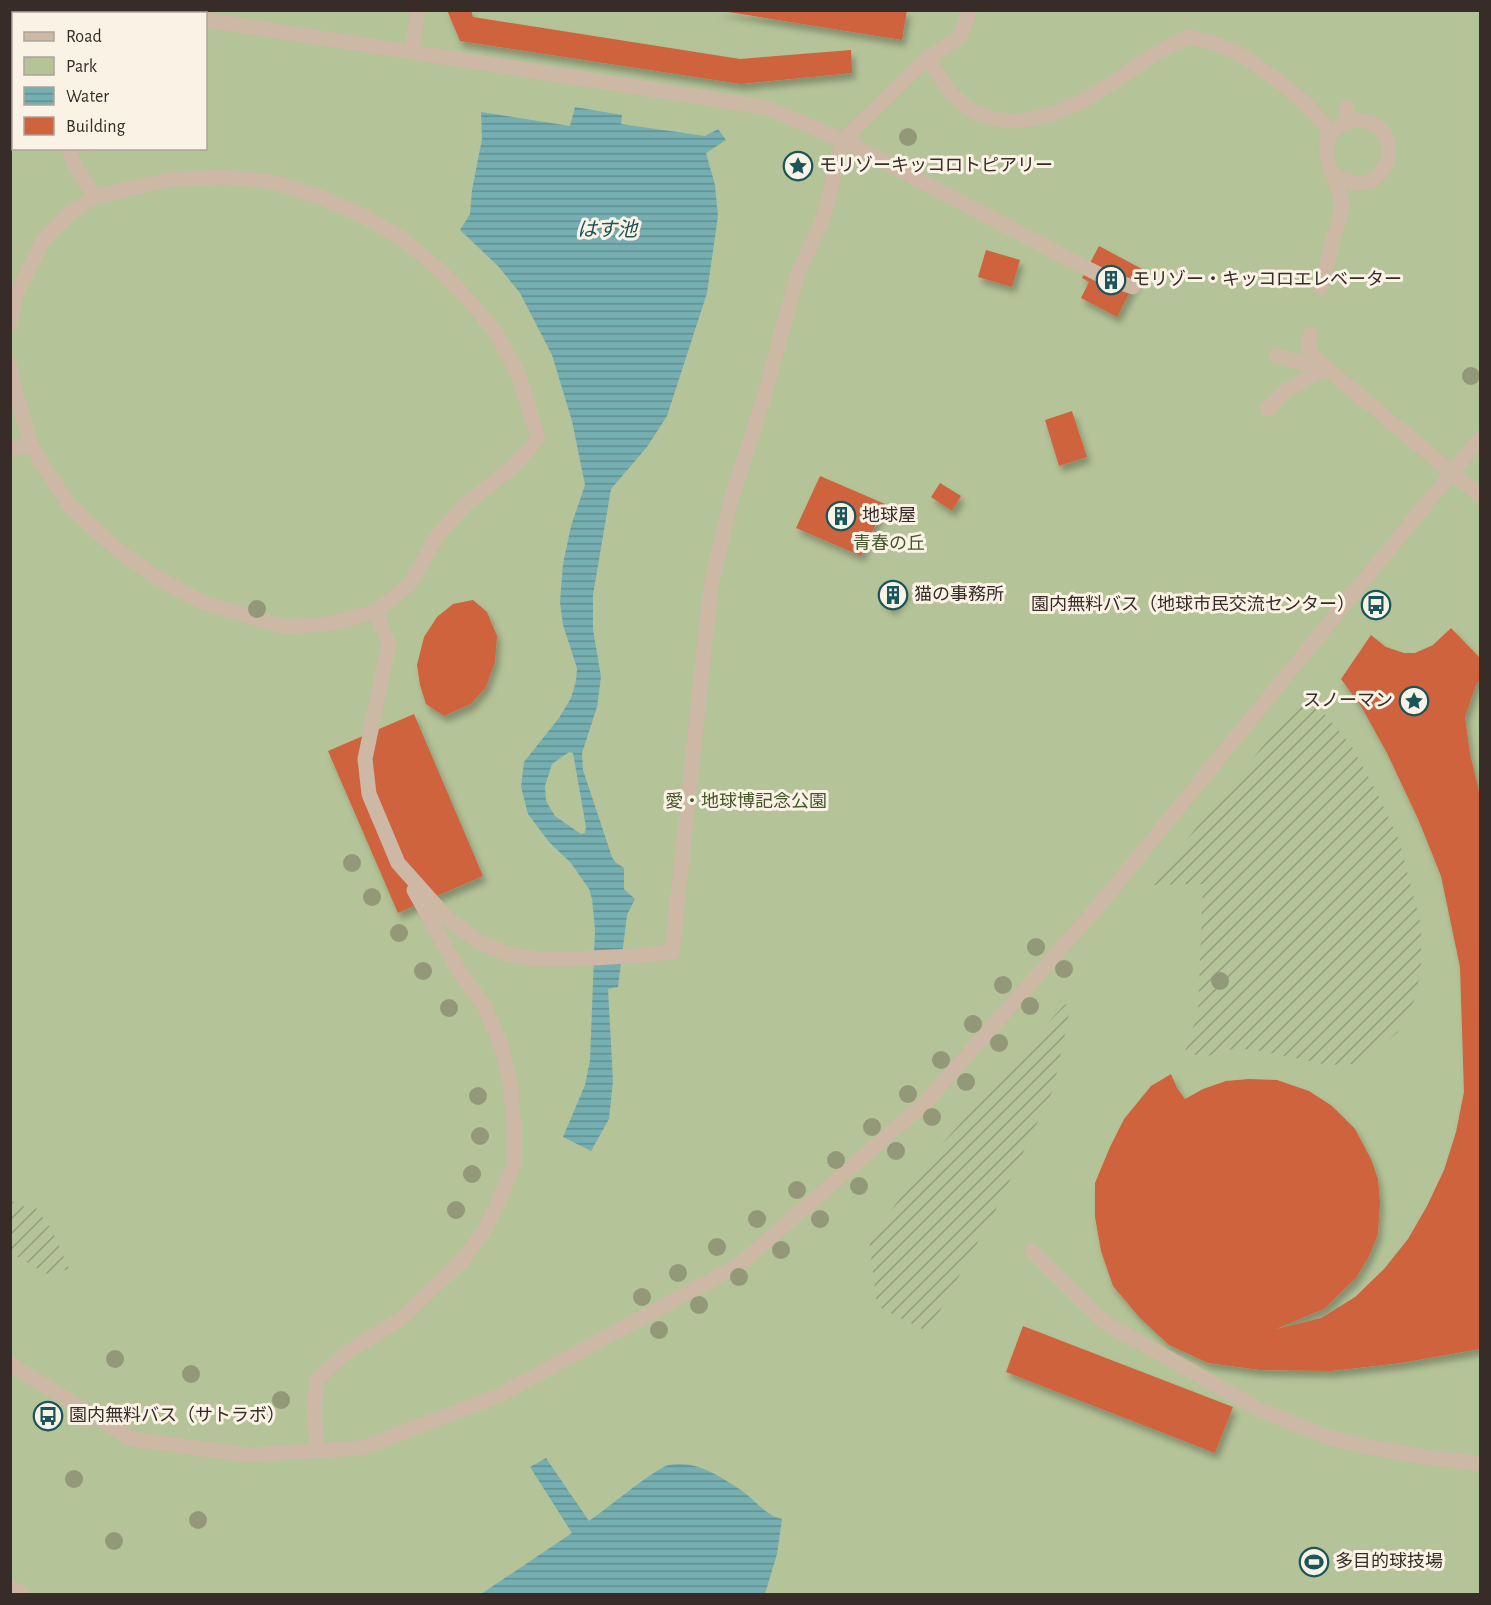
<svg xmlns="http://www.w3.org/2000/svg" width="1491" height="1605" font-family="'Alegreya Sans','Noto Sans JP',sans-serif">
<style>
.park{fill:#b4c398;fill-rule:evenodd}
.garden{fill:url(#garden-furrows)}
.water{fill:url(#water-rules);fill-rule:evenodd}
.building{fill:#cf633c;filter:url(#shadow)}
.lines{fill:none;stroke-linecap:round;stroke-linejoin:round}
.lane{stroke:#ccb8a5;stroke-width:15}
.street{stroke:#ccb8a5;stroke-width:15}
.tree{fill:#939879}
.labels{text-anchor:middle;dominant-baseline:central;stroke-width:6;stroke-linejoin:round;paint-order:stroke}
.poi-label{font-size:18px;fill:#372c27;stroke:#fbf2e6;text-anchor:start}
.park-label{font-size:18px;fill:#455729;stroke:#fbf2e6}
.water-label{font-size:20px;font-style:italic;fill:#19565c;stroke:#fbf2e6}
</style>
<defs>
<pattern id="garden-furrows" width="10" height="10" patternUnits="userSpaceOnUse" patternTransform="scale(1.5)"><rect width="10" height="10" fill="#b4c398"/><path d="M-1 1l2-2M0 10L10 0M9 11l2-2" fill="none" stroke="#939f7c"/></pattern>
<pattern id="water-rules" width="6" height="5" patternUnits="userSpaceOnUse" patternTransform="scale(1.5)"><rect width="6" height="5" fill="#76afb2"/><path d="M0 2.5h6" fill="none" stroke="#628f91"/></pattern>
<filter id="shadow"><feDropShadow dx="3.5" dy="6" stdDeviation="3" flood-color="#0004"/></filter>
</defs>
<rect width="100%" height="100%" fill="#f3e8da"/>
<path class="park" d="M11,11H1480V1594H11ZM14,14H206V148H14Z"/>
<g class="garden">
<path d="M1306,693L1351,745L1377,793L1399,840L1421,925V969L1415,998L1406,1020L1397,1033L1370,1056L1353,1064L1328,1065L1261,1051L1236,1048L1204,1057L1185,1052L1198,1013L1203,884L1151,885L1140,897Z"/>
<path d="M1072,1001L1053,1090L995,1211L928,1332L877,1306L869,1239L937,1150L1063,1006Z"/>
<path d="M11,1201L26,1207L36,1208L52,1230L69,1269L47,1274L11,1253Z"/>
</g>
<g class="water">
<path d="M575,107L622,115L621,124L705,136L718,129L726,140L706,153L715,185L718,216L707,293L667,416L647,447L611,489L593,595V629L601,677L597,707L582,753L583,770L612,857L615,862L624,868V889L635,899L627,915L618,987L608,989L613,1081L609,1119L591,1151L563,1137L585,1085L590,1060L595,930L592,899L589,889L571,863L549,842L528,814L521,787L524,762L559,718L571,698L576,681L577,668L563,625L560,602L563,564L571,526L585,485L572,421L552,355L520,293L498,266L460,230L470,214L472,190L482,139L481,112L570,126ZM569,752L573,753L586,827L585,833L581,834L555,816L546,801L545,786L552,764Z"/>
<path d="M546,1458L589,1521C603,1512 658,1466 669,1465C696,1460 719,1476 741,1490C755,1500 765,1515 782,1519L777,1554L765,1594H481L572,1533L530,1467Z"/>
</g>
<g class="building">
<path d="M447,10H471L473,17L740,59L851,50L852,73L741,84L460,41Z"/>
<path d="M716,10H907L902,40Z"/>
<path d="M1099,246L1142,269L1117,317L1081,298L1089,282L1082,278Z"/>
<path d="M986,250L1020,260L1012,287L978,277Z"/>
<path d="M1072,411L1087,457L1059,466L1045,420Z"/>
<path d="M820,476L885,504L861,556L796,528Z"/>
<path d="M940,483L961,496L952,511L931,497Z"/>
<path d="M895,581L907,592L892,610L879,598Z"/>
<path d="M473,600L487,612L497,636L495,662L486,687L471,704L444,716L426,704L420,685L417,665L424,637L437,617L453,604Z"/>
<path d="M1451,628L1480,658V680L1476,685L1465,717L1470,754L1480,795V1349L1401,1363L1331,1371L1260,1370L1208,1363L1169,1345L1140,1318L1113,1286L1101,1251L1095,1217V1183L1110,1147L1124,1119L1151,1086L1171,1074L1177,1088L1185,1099L1203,1089L1226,1081L1249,1079L1277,1080L1309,1091L1332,1106L1355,1129L1371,1159L1378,1179L1380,1202L1378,1234L1369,1256L1356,1278L1324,1309L1276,1329L1321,1318L1355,1297L1384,1269L1408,1239L1427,1206L1444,1170L1456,1132L1464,1092L1460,967L1441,876L1419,821L1387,753L1361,706L1341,679L1371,635L1386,647L1404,653H1415L1433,645Z"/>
<path d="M414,714L483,876L398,913L328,751Z"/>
<path d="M1023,1326L1233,1407L1215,1453L1006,1372Z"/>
</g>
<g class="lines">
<g class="lane">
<path d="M20,10L21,14"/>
<path d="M144,10L164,14"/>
<path d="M206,20L764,107L843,140L1063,256L1106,278L1133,287"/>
<path d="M412,52L418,10"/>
<path d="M928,58L950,92"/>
<path d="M68,148L76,167L95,197"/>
<path d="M10,324L17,292L44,239L70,213L95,197L167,180L224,177L273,182L323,198L361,215L400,237L440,270L470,301L497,334L518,373L538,438L515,465L466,504L437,536L410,584L375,612L329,624L285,627L202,602L154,576L114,547L69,505L31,446L10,449"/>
<path d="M10,365L11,374L31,446"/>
<path d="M375,612L389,643L365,759L369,794L398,863L447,918L479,942L507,954L537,959H568L637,956L672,952L711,586L731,500L763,401L798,273L823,220L843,140L928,58L960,37L970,10"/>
<path d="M1032,1251L1104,1322L1260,1410L1331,1438L1363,1446L1425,1457L1480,1464"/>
<path d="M10,1362L16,1368L132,1439L248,1455L362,1448L498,1396L739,1265L925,1103L1096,909L1480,438"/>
<path d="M318,1450L314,1413L317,1380L343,1355L402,1318L462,1261L484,1231L500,1198L514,1164V1129L511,1086L501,1045L484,1005L459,971L414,890"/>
<path d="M10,1586L22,1594"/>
</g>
<g class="street">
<path d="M950,92C998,144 1065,115 1114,82C1136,67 1152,54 1176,43C1179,42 1184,38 1188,37C1192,37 1198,39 1201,40C1226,45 1246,57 1266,72C1290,89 1316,109 1331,135"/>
<path d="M1347,122V107"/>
<path d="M1321,288C1326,267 1331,247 1337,226C1339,219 1343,210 1342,203C1339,179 1311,147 1338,127C1345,122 1355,119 1364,121C1412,131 1384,210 1334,174"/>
<path d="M1310,334L1308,343L1312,356L1480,496"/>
<path d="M1277,356L1324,368"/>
<path d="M1268,409L1285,391L1326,368"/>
</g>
</g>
<g class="tree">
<circle cx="908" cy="137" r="9"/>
<circle cx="1471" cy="376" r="9"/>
<circle cx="257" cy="609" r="9"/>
<circle cx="352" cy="863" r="9"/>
<circle cx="372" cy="897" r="9"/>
<circle cx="399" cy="933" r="9"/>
<circle cx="1036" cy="947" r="9"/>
<circle cx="1064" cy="969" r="9"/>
<circle cx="423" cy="971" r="9"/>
<circle cx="1220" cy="981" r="9"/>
<circle cx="1003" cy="985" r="9"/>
<circle cx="1030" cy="1006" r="9"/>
<circle cx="449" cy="1008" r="9"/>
<circle cx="973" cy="1024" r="9"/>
<circle cx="999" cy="1043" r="9"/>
<circle cx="941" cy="1060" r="9"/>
<circle cx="966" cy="1082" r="9"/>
<circle cx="908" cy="1094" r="9"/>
<circle cx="478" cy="1096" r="9"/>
<circle cx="932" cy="1117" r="9"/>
<circle cx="872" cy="1127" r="9"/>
<circle cx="480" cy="1136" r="9"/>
<circle cx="896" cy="1151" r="9"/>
<circle cx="836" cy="1160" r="9"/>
<circle cx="472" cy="1174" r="9"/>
<circle cx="859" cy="1186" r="9"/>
<circle cx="797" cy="1190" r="9"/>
<circle cx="456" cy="1210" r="9"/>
<circle cx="757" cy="1219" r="9"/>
<circle cx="820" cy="1219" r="9"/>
<circle cx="717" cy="1247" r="9"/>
<circle cx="781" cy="1250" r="9"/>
<circle cx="678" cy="1273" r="9"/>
<circle cx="739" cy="1277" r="9"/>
<circle cx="642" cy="1297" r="9"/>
<circle cx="699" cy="1305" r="9"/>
<circle cx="659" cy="1330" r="9"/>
<circle cx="115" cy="1359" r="9"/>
<circle cx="191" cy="1374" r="9"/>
<circle cx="281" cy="1400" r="9"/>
<circle cx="74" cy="1479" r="9"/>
<circle cx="198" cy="1520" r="9"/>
<circle cx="114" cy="1541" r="9"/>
</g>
<defs>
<g id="sight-ring" transform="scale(1.5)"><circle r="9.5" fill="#fbf2e6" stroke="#19565c" stroke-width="1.5"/><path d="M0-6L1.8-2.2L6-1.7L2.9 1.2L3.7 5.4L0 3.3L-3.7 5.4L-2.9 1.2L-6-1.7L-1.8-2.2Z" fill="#19565c"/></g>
<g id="building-ring" transform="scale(1.5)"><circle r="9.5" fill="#fbf2e6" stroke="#19565c" stroke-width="1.5"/><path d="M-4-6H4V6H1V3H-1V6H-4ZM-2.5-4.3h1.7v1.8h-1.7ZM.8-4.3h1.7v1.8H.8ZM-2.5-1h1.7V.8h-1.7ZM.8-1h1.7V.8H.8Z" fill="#19565c"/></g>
<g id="bus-ring" transform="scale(1.5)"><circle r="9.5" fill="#fbf2e6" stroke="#19565c" stroke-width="1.5"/><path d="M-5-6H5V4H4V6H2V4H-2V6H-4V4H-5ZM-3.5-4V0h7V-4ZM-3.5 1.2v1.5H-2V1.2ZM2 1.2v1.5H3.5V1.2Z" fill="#19565c"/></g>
<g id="stadium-ring" transform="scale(1.5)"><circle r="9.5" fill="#fbf2e6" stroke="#19565c" stroke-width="1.5"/><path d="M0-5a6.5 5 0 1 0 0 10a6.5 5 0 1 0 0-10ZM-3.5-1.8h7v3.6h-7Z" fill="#19565c"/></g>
</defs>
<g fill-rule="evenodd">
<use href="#sight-ring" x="798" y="166"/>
<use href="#building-ring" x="1111" y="280"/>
<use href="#building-ring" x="841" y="516"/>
<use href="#building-ring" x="893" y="595"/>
<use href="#bus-ring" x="1376" y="605"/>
<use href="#sight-ring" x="1414" y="701"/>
<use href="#bus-ring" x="48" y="1416"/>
<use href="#stadium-ring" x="1314" y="1562"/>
</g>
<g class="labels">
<g class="poi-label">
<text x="819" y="166">モリゾーキッコロトピアリー</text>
<text x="1132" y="280">モリゾー・キッコロエレベーター</text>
<text x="862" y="516">地球屋</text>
<text x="914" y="595">猫の事務所</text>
<text x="1355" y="605" text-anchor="end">園内無料バス（地球市民交流センター）</text>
<text x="1393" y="701" text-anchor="end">スノーマン</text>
<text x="69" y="1416">園内無料バス（サトラボ）</text>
<text x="1335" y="1562">多目的球技場</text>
</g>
<g class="park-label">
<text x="889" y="544">青春の丘</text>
<text x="746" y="802">愛・地球博記念公園</text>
</g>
<g class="water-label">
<text x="607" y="230">はす池</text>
</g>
</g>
<rect width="1491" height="1605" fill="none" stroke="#372c27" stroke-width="24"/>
<rect x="12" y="12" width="195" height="138" fill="#fbf2e6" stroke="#ada39a" stroke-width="1.5"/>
<rect x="24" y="32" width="30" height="9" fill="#ccb8a5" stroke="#ada39a" stroke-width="1.5"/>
<text x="66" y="42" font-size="18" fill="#372c27">Road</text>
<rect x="24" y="57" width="30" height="18" fill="#b4c398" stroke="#ada39a" stroke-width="1.5"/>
<text x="66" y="72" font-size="18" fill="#372c27">Park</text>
<rect x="24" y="87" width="30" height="18" fill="url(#water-rules)" stroke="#ada39a" stroke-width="1.5"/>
<text x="66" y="102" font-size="18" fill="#372c27">Water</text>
<rect x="24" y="117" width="30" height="18" fill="#cf633c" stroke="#ada39a" stroke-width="1.5"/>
<text x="66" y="132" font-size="18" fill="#372c27">Building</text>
</svg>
